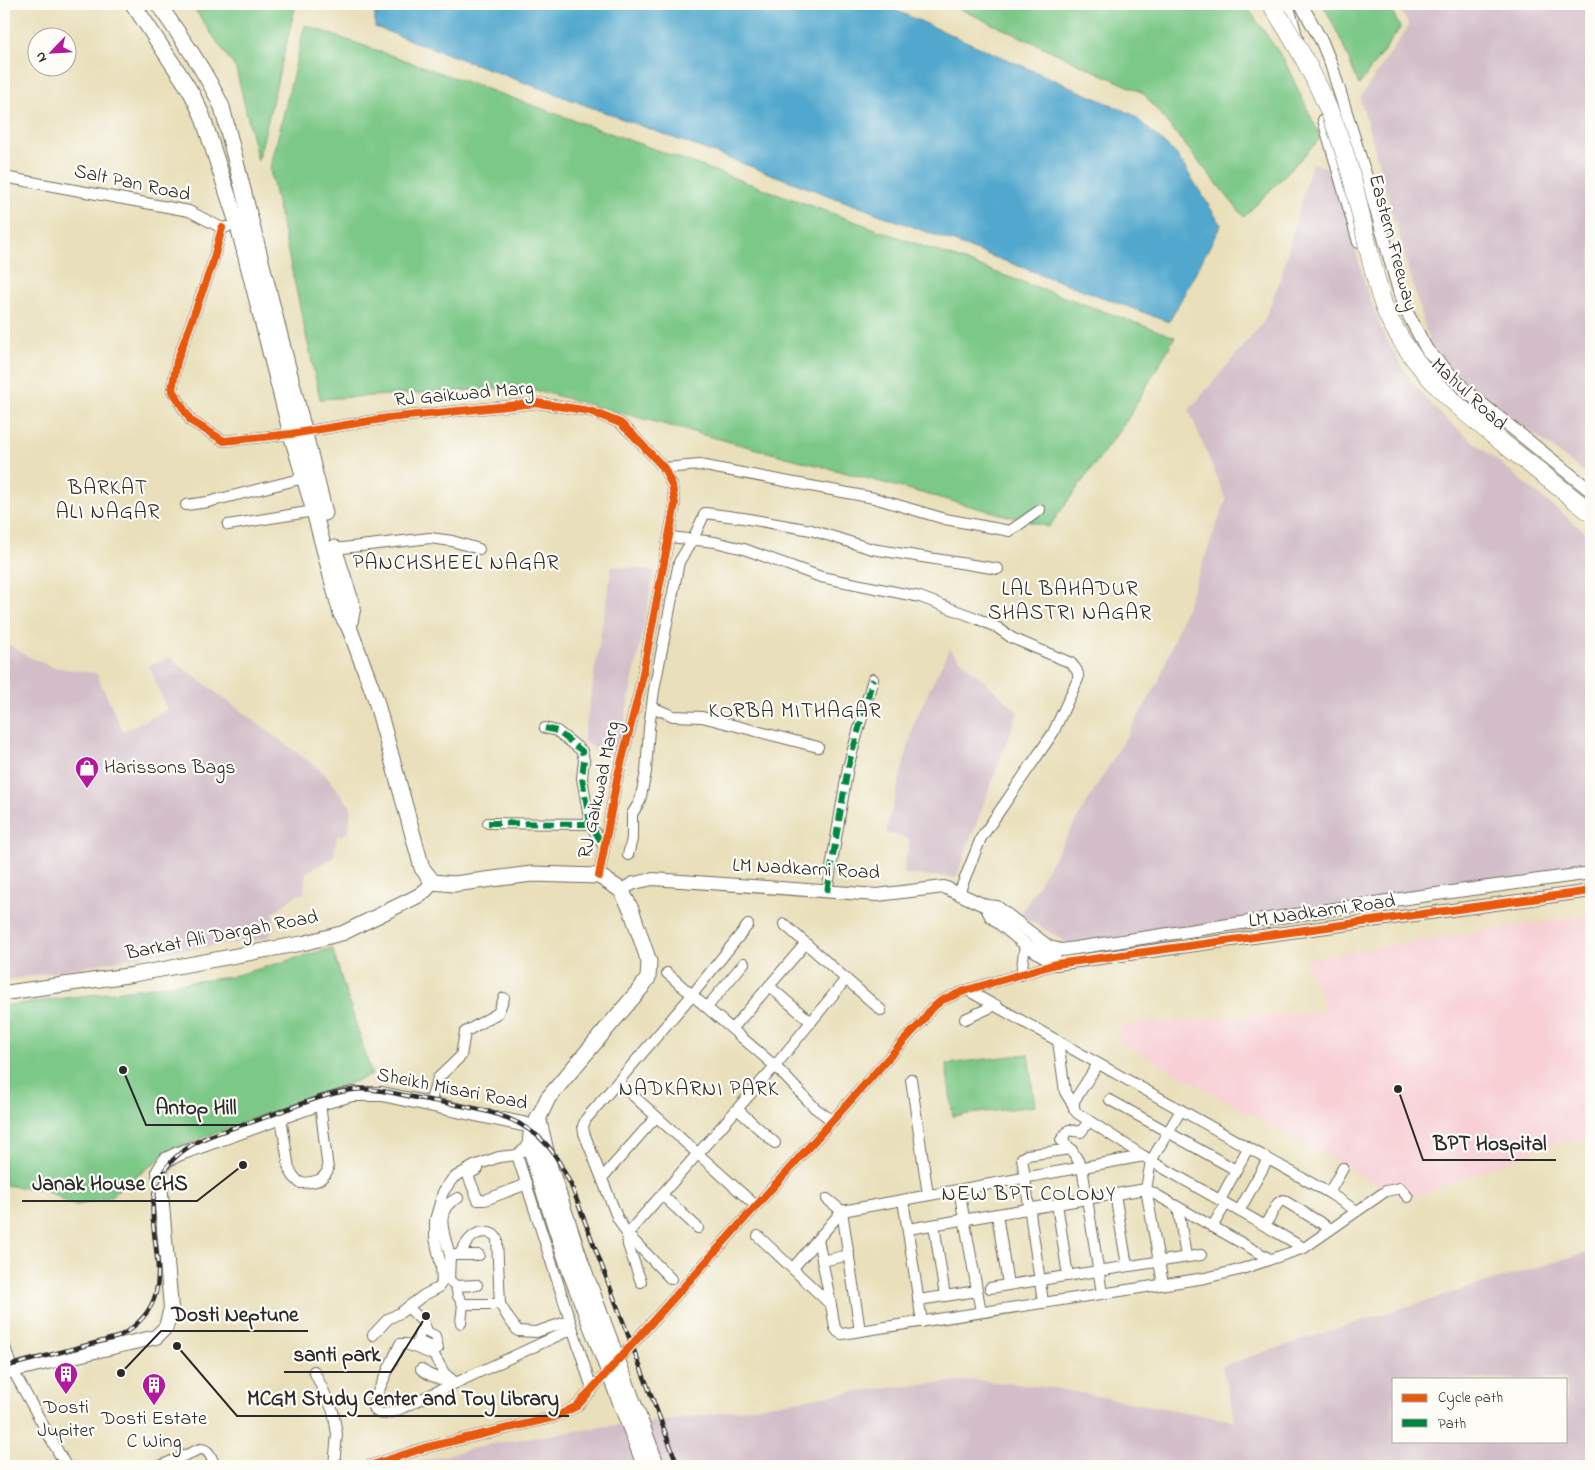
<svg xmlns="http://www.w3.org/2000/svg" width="1595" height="1470" font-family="'Indie Flower',sans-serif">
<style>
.built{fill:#f7cfd5}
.industrial{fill:#d2bdc8;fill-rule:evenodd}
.green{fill:#7cc887;stroke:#547a59}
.water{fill:#51a7cd;stroke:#3e697c}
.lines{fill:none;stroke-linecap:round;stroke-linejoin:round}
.minor-casing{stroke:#6e6a5d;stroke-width:12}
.tertiary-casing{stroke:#6e6a5d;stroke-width:14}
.secondary-casing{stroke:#6e6a5d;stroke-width:16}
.primary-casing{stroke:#6e6a5d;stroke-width:17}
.minor{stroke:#fff;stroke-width:10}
.tertiary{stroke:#fff;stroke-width:12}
.secondary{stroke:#fff;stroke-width:14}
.primary{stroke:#fff;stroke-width:15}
.rail-casing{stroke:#2b2b2b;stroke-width:4.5}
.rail{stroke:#fdfcf7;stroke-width:2.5;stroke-dasharray:8;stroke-linecap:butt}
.primary-bridge-casing{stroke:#6e6a5d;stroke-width:17;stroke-linecap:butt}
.motorway-bridge-casing{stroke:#6e6a5d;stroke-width:19;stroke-linecap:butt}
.primary-bridge{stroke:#fff;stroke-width:15}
.motorway-bridge{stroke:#fff;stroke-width:18}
.quiet{stroke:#00873e;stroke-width:6;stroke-dasharray:12 6;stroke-linecap:butt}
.cycleway-casing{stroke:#fdfcf7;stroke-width:11}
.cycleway{stroke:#e8590c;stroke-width:8}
.labels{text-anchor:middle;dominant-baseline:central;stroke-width:4.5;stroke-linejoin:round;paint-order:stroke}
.street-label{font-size:20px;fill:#2b2b2b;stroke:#fdfcf7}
.poi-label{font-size:20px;fill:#2b2b2b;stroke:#fdfcf7}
.neighbourhood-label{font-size:21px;letter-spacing:1px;fill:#2b2b2b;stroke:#fdfcf7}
.leader{fill:none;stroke:#2b2b2b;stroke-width:2}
.callout-dot{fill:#2b2b2b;stroke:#fdfcf7;stroke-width:2}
.callout-label{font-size:21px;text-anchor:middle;font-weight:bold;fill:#2b2b2b;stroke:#fdfcf7;stroke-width:4.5;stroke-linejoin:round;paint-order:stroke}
</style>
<rect width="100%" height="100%" fill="#fdfcf7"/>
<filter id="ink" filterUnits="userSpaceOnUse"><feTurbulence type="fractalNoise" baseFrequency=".02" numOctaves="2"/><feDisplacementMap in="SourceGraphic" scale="10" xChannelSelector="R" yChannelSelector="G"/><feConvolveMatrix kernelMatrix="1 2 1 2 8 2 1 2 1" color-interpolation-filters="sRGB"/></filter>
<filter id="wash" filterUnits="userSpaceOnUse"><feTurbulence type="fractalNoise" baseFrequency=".0096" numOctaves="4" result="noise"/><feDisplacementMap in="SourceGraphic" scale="20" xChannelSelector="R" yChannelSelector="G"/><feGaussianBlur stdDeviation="1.12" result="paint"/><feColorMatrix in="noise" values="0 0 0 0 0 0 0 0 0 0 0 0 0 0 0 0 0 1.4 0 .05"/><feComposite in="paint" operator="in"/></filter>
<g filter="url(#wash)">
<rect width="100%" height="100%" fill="#e9dfba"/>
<path class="built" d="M1591,914V1138L1554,1144L1405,1200L1117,1040L1123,1025L1327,1010L1304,959Z"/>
<g class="industrial">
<path d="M1397,4H1591V478L1433,356L1360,98L1409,26Z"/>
<path d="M1312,163L1335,170L1366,288L1382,331L1411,382L1442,416L1591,537V872L1072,945L1020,915L1158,683L1226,500L1189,410L1263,323L1280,280Z"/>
<path d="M612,566L655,571L617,758L583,742Z"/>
<path d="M4,642L29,657L53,667L96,673L123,731L167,710L149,665L170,658L323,772L351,807L349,833L337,836L334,857L306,873L304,893L295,896L273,913L275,928L266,938L136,957L4,981Z"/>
<path d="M949,649L1018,712L956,878L903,874L910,839L886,833L915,720Z"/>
<path d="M1591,1251V1466H401L492,1444L607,1426L674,1420L864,1390L974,1380L1047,1387L1235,1421L1222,1366L1373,1317ZM1394,1379H1566V1441H1394Z"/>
</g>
<g class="green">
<path d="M191,4H296L258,161L236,69Z"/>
<path d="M949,4H1245L1284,60L1321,138L1244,217L1143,93Z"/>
<path d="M1323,4H1389L1400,28L1359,85L1341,40Z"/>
<path d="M305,25L529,104L1175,337L1127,420L1049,527L524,387L320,399L270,170Z"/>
<path d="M332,948L372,1075L173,1149L109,1197L74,1206L46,1190L4,1185V1006L230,977Z"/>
<path d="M1028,1054L1035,1106L953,1116L946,1064Z"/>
</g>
<path class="water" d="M375,4H881L1132,114L1177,155L1221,225L1169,322L375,27Z"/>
</g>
<g filter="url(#ink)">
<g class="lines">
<g class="minor-casing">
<g id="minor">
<path d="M4,177L189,211L222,228L227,227"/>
<path d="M222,228L212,265L177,361L172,390L191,421L224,441L291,434L388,418L538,403L590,411L620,423L632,434L664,468L672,485L675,504L640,689L617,779L599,876"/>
<path d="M664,468L700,465L874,498L945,519L1010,531L1040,510"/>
<path d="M186,505L208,502L304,478"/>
<path d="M228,525L314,511"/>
<path d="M670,537L715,542L744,549L821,577L920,597L976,618L998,628L1012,638L1071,663C1075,668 1079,671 1078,679L1053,733L981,838L959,893"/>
<path d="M334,549L430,538L452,541L479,549"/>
<path d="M652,707L673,716L702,717L818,747"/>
<path d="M545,728L557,731L582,751L584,760L582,778L590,824L604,847"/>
<path d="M488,823L590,824"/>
<path d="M628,855L632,839V814L640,801L646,772L649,728L654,690L679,562L693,539L705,513L743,518L811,530L872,549L998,569"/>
<path d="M827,892L848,767L873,679"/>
<path d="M784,924L846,979"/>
<path d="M667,973L692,995L748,925"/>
<path d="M1021,975L1025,944"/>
<path d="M769,986L811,1022"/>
<path d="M967,990L1329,1193L1357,1211"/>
<path d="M707,1007L744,963"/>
<path d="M965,1019L996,1005"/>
<path d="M733,1028L806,943"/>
<path d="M1058,1041L1065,1092L1073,1105"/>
<path d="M1098,1064L1074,1101V1109L1077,1113L1151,1161L1304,1248"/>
<path d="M911,1079L928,1195"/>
<path d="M618,1082L756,1206"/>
<path d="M1110,1100L1236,1170"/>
<path d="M430,1103L438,1078L461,1056L465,1032L498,1013L504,998"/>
<path d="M737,1109L775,1143"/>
<path d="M281,1117L289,1169L294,1177L300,1183C312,1182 321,1183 328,1170L320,1103"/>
<path d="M1071,1149L1061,1140L1069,1130L1081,1132L1089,1121"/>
<path d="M517,1155L592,1389"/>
<path d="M478,1169L469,1174V1178L478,1200H485L527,1184"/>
<path d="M602,1178L656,1117"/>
<path d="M959,1190L981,1312"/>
<path d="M1329,1193L1343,1168"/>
<path d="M1115,1194L1127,1266"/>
<path d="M662,1195L698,1228"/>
<path d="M827,1199L842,1211L860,1331L1205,1278L1239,1270L1304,1248L1386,1191L1400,1188L1408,1197"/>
<path d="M903,1200L922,1322"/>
<path d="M1220,1200L1248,1148"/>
<path d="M1057,1204L1068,1276"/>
<path d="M1178,1207L1186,1257"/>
<path d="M1239,1211L1268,1159"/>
<path d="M997,1214L1008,1285L1201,1255"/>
<path d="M934,1225L945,1296L977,1291"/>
<path d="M1265,1225L1278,1203L1283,1200L1331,1229"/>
<path d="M1212,1227L1226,1204"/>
<path d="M908,1229L1146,1189L1270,1259"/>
<path d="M758,1236L831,1305L835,1328L838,1332L842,1334L860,1331"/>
<path d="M818,1239L831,1305"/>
<path d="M450,1255C444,1235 433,1208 458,1198"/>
<path d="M459,1255H479"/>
<path d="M822,1261L849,1255"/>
<path d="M793,1268L842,1211L1144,1156"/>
<path d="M671,1279L627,1234L617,1217L584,1133L583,1126L586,1119L692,995L775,1066L815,1108L833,1121"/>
<path d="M641,1282L628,1245L627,1234L775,1066L846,979L881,1010"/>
<path d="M1163,1284L1146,1189L1151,1161L1181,1110"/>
<path d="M456,1286L477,1285"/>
<path d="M990,1288L1008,1285"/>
<path d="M918,1300L945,1296"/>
<path d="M1043,1302L1022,1158L1027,1155L1071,1149L1082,1167L1102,1293"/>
<path d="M500,1304H463L458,1296L456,1286L449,1280L450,1255H459C463,1249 466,1242 472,1237C479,1231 493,1230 497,1239L500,1304L509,1319L518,1331L536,1332L569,1321"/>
<path d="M408,1307L424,1323L427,1331"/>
<path d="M461,1323L463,1304"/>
<path d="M423,1330L435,1336L438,1348L436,1349L418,1341L420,1332Z"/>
<path d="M373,1335L388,1319L400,1313L424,1295L438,1288L442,1282L441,1266L435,1238V1220L443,1192L453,1178L474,1166L499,1157L517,1155L530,1145H534"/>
<path d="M4,1344L12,1369L66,1466"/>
<path d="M421,1369C430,1377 443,1380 455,1383"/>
<path d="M314,1371L333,1411L337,1434L334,1466"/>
<path d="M456,1383L444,1373L434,1355L406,1344H400L372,1405C378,1420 394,1412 404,1407L572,1329"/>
<path d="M160,1466L200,1449C209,1448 212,1459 215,1466"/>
<path d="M369,1466L424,1448L555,1417L577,1406L910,1034L922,1022L930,1010L942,1000L967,990L1056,964L1055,950"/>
</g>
</g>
<g class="tertiary-casing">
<g id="tertiary">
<path d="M1287,4L1297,39"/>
<path d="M1301,4L1322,42L1331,64L1375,206L1403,305L1427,350L1467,392L1591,491"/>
<path d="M1324,120L1359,242"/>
<path d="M621,890L634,883L653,879L877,895L944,887L986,906L997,907L1049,947L1062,950L1414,897L1591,873"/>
<path d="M986,906L991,916L1025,944L1056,964L1591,891"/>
</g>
</g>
<g class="secondary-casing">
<g id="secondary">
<path d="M4,993L131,975L304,943L343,933L418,896L426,890L433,882"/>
<path d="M4,1372L156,1337L166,1327L171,1308L159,1171L166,1160L178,1154L320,1103L352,1094H382L541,1128"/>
</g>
</g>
<g class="primary-casing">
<g id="primary">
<path d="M133,4L182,78L192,94L202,115L238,226L291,434L314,511L341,614L349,627L375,697L422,868L433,882L454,884L532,874L599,876L621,890L631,909L649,962L648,978L641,988L548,1098L531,1134L530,1145L537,1171L571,1274"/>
<path d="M158,4C181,37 205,70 222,107L325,513"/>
<path d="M334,548L353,607L349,627"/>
<path d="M538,1117L550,1168L583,1268"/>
</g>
</g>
<use href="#minor" class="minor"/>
<use href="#tertiary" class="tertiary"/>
<use href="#secondary" class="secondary"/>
<use href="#primary" class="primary"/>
<g class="rail-casing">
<path id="rail" d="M4,1367L118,1337C199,1292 125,1223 166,1168C186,1140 223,1131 255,1121C285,1111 321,1094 352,1090C375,1087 400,1095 423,1099C451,1104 494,1110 518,1123C526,1128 537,1134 543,1141C556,1153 563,1170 571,1185L678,1466"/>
</g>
<use href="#rail" class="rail"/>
<g class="primary-bridge-casing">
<g id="primary-bridge">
<path d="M583,1268L657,1466"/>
<path d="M571,1274L645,1466"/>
</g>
</g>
<g class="motorway-bridge-casing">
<path id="motorway-bridge" d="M1271,4C1305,55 1334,112 1350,171C1358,200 1364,230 1371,260C1377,281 1381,305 1392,324C1421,378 1461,410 1508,447C1536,469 1564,491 1591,513"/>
</g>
<use href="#primary-bridge" class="primary-bridge"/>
<use href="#motorway-bridge" class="motorway-bridge"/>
<g class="quiet">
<path d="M545,728L557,731L582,751L584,760L582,778L590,824L604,846"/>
<path d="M488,823L590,824"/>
<path d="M827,892L848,767L873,679"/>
</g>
<g class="cycleway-casing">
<g id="cycleway">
<path d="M222,228L212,265L177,361L172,390L191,421L224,441L291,434L388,418L538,403L590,411L620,423L632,434L664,468L672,485L675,504L640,689L617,779L599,876"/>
<path d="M369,1466L424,1448L555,1417L577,1406L910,1034L922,1022L930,1010L942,1000L967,990L1056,964L1591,891"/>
</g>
</g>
<use href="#cycleway" class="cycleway"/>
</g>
</g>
<defs>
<g id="shop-pin" transform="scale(1.25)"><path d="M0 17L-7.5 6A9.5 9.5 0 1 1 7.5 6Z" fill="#b5179e" stroke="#fdfcf7"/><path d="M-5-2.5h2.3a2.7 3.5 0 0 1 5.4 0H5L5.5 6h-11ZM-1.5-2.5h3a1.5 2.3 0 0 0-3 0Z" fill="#fff"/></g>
<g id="building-pin" transform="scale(1.25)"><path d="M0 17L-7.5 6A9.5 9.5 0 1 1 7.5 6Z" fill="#b5179e" stroke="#fdfcf7"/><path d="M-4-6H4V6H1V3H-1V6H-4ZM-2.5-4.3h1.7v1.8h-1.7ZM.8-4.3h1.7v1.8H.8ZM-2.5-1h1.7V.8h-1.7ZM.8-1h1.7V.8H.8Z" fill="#fff"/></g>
</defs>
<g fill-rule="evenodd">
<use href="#shop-pin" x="87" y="768"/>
<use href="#building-pin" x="66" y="1374"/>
<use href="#building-pin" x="154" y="1385"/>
</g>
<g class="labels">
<g class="street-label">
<text transform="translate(132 184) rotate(12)">Salt Pan Road</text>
<text transform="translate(1392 243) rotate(75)">Eastern Freeway</text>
<text transform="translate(464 395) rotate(-5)">RJ Gaikwad Marg</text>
<text transform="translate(1468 395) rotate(43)">Mahul Road</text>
<text transform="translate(600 790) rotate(-78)">RJ Gaikwad Marg</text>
<text transform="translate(806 870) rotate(3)">LM Nadkarni Road</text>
<text transform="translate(1322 912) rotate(-8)">LM Nadkarni Road</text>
<text transform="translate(222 936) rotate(-11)">Barkat Ali Dargah Road</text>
<text transform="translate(452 1090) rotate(11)">Sheikh Misari Road</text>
</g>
<g class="poi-label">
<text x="104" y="768" text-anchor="start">Harissons Bags</text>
<text x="66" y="1408">Dosti<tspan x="66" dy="23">Jupiter</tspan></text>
<text x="154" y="1419">Dosti Estate<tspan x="154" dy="23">C Wing</tspan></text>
</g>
<g class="neighbourhood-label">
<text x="108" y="489">BARKAT<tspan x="108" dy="24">ALI NAGAR</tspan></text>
<text x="456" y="564">PANCHSHEEL NAGAR</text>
<text x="1070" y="590">LAL BAHADUR<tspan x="1070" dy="24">SHASTRI NAGAR</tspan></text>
<text x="795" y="712">KORBA MITHAGAR</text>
<text x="699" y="1090">NADKARNI PARK</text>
<text x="1029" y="1195">NEW BPT COLONY</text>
</g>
</g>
<path class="leader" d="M123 1070L146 1125H247M1398 1089L1423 1160H1556M243 1165L197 1201H22M121 1373L161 1331H308M426 1316L391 1372H284M177 1346L237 1416H569"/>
<g class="callout-dot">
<circle cx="123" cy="1070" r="5"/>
<circle cx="1398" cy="1089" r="5"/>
<circle cx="243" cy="1165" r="5"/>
<circle cx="121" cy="1373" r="5"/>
<circle cx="426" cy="1316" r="5"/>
<circle cx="177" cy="1346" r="5"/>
</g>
<g class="callout-label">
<text x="196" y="1114">Antop Hill</text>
<text x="1490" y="1150">BPT Hospital</text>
<text x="110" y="1190">Janak House CHS</text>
<text x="235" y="1321">Dosti Neptune</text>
<text x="337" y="1361">santi park</text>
<text x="403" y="1405">MCGM Study Center and Toy Library</text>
</g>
<rect width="1595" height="1470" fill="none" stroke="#fdfcf7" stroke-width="20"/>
<rect x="1392" y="1378" width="175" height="65" fill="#fdfcf7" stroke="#a9a8a5"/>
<rect x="1402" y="1394" width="25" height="8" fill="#e8590c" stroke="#a9a8a5"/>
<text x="1438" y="1402" font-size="15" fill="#2b2b2b">Cycle path</text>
<rect x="1402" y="1419" width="25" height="8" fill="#00873e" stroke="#a9a8a5"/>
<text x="1438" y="1428" font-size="15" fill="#2b2b2b">Path</text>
<g transform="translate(52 52) rotate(245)"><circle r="24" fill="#fdfcf7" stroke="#a9a8a5"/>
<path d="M0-4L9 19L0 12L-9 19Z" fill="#b5179e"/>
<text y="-8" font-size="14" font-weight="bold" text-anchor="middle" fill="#2b2b2b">N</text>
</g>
</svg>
